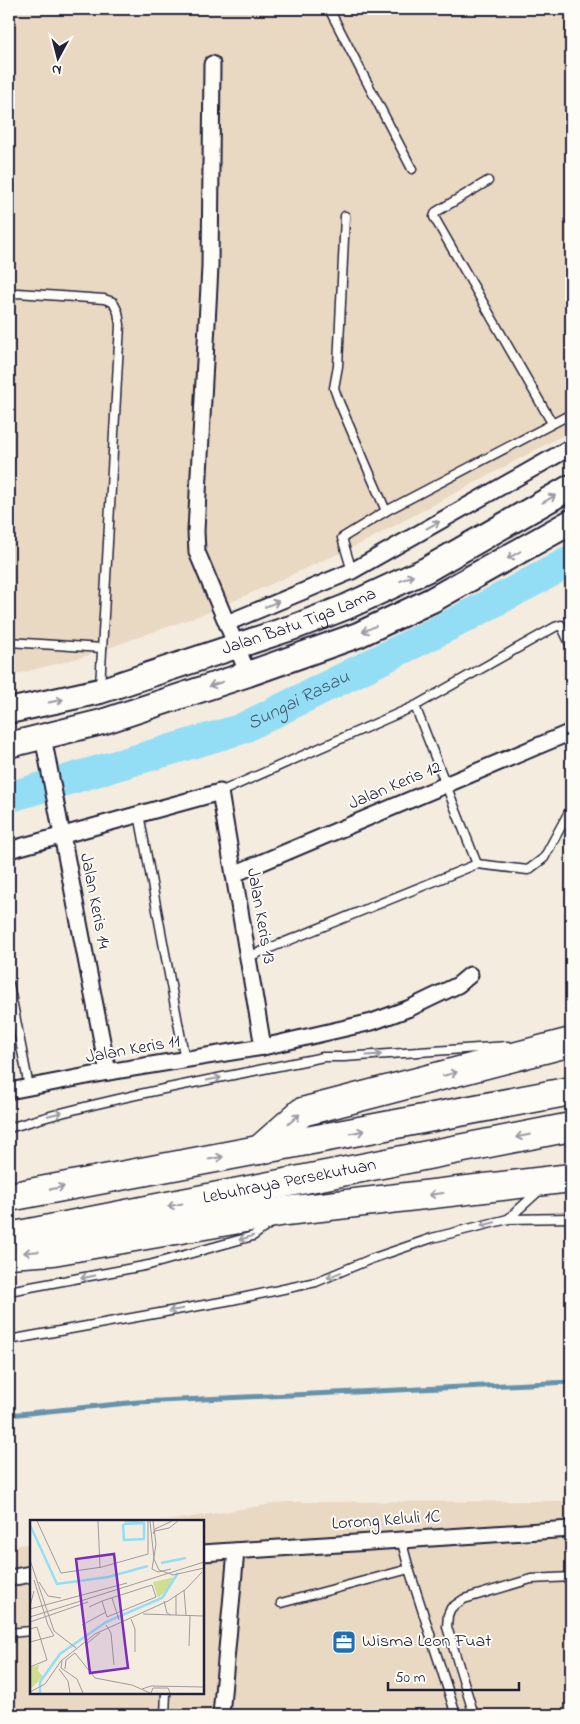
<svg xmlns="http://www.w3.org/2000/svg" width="580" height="1724" font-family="'Indie Flower',sans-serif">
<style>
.built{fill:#e9d8c2}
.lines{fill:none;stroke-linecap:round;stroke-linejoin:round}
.stream{stroke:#6693ab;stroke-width:5}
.river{stroke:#94def5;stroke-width:31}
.lane-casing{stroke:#22223b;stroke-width:11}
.street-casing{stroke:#22223b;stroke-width:19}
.primary-casing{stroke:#22223b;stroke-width:28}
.highway-casing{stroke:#22223b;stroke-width:31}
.lane{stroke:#fdfcf7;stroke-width:8}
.street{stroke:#fdfcf7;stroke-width:15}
.primary{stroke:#fdfcf7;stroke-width:24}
.highway{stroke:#fdfcf7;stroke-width:28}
.oneway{stroke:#9a9aa2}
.labels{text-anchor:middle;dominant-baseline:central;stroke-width:4;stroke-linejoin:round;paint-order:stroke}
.street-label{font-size:18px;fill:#22223b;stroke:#fdfcf7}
.poi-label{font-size:18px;fill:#22223b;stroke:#fdfcf7;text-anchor:start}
.water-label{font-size:19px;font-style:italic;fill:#445a73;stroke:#fdfcf7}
.inset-river{fill:none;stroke:#94def5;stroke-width:2.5}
.inset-road{fill:none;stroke:#a09b9d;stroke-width:1}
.view{fill:#7b2cbf;fill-opacity:0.15;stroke:#7b2cbf;stroke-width:2.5}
.inset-edge{fill:none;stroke:#22223b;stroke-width:2.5}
</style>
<rect width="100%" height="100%" fill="#f4ecdf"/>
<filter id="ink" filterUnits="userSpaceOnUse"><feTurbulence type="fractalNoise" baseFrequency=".02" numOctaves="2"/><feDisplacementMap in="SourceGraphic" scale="10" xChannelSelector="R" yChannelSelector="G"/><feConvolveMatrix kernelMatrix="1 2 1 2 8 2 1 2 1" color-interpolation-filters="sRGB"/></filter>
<g filter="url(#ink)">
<g class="built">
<path d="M9,9H571V431L364,542L209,612L86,656L9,676Z"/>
<path d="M571,1501V1715H9V1547L31,1543V1693H202V1522L167,1521L285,1502Z"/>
</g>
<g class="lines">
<path class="stream" d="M9,1415L138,1402L571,1382"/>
<path class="river" id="s1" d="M9,797L241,729L458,621L571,561"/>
<g class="lane-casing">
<g id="lane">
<path d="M329,9L412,169"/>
<path d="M488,181L436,212L434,217L552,423"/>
<path d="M345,216L338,366L334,388L339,402L386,511"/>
<path d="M9,295L17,293L104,299L113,302L118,312L120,325L100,687"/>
<path d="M352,571L342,538L386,511L571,414"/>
<path d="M9,642L102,648"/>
<path d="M415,706L477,864"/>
<path d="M220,792L415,706L555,627L561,625L571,646"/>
<path d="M139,814L185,1060"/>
<path d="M248,957L477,864L528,870L544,858L571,808"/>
<path d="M9,984L29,1087"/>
<path d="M9,1128C111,1096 218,1079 323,1057H344L508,1046"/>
<path d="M508,1219L540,1190"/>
<path d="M9,1291L149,1265L253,1236L271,1223"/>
<path d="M9,1340L232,1300L316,1282L371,1259L432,1238L508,1219L571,1218"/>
<path d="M401,1539L409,1569L456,1715"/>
<path d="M281,1603L409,1569"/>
<path d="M9,1633L31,1631"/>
<path d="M165,1715L166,1693"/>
<path d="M474,1715L447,1627L448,1615L451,1608L464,1599L531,1579L571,1577"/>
</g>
</g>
<g class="street-casing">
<g id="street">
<path d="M212,64L210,267L196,531L197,552L248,674"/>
<path d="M227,623L352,571L571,447"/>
<path d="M43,737L108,1072"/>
<path d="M9,850L220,792L263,1047"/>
<path d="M234,874L571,732"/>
<path d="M9,1091L108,1072L263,1047L372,1022L410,1008L458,985L470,975"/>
<path d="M202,1553L571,1529"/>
<path d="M9,1578L31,1574"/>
<path d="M221,1715L236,1551"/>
</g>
</g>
<g class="primary-casing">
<g id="primary">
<path id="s2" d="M9,711L100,691L297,626L346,607L426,570L571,487"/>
<path d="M9,745L102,722L248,674L358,635L432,600L571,522"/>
</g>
</g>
<g class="highway-casing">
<g id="highway">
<path d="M259,1150L302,1112L571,1042"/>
<path d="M9,1197L571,1091"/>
<path id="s3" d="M9,1237L571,1127"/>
<path d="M9,1254L53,1251L286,1211L571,1178"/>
</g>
</g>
<use href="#lane" class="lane"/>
<use href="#street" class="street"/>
<use href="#primary" class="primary"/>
<use href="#highway" class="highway"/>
</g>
<defs><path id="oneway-shaft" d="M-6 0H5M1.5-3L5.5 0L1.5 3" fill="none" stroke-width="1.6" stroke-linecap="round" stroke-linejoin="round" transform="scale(1.25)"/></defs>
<g class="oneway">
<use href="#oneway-shaft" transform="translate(549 499) rotate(-30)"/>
<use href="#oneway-shaft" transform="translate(433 525) rotate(-29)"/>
<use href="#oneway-shaft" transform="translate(514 555) rotate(150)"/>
<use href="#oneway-shaft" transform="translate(407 578) rotate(-25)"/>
<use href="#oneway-shaft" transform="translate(272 604) rotate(-23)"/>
<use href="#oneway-shaft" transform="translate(369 629) rotate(155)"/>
<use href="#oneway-shaft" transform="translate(216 684) rotate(162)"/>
<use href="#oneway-shaft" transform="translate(56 701) rotate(-12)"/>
<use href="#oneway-shaft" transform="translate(374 1055) rotate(-4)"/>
<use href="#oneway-shaft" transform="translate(450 1074) rotate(-15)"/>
<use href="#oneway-shaft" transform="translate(214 1079) rotate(-11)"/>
<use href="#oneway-shaft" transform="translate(55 1114) rotate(-13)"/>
<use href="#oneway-shaft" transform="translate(294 1119) rotate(-41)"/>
<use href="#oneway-shaft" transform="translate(357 1132) rotate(-11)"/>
<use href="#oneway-shaft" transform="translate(523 1136) rotate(169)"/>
<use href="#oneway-shaft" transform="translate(216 1158) rotate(-11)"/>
<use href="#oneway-shaft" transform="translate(57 1188) rotate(-11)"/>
<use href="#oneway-shaft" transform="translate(436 1194) rotate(173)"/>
<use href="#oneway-shaft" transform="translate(175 1205) rotate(169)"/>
<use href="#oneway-shaft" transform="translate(488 1224) rotate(166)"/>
<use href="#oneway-shaft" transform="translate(246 1238) rotate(163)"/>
<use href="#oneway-shaft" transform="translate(31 1252) rotate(175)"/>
<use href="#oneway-shaft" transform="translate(334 1275) rotate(157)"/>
<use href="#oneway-shaft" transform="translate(88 1277) rotate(169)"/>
<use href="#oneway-shaft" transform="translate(176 1310) rotate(170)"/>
</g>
</g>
<defs>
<g id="office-square" transform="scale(1.25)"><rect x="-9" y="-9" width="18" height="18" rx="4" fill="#1f6fb2" stroke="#fdfcf7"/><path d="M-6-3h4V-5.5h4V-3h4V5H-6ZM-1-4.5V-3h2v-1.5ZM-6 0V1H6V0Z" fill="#fff"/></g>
</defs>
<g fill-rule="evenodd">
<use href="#office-square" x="344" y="1642"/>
</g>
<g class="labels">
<g class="street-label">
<text stroke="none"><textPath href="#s2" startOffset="304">Jalan Batu Tiga Lama</textPath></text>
<text transform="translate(395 786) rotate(-23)">Jalan Keris 12</text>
<text transform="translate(94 901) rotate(79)">Jalan Keris 14</text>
<text transform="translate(260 916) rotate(80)">Jalan Keris 13</text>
<text transform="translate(133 1050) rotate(-10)">Jalan Keris 11</text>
<text stroke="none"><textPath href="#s3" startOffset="286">Lebuhraya Persekutuan</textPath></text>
<text transform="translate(386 1521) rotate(-4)">Lorong Keluli 1C</text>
</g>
<g class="poi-label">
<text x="362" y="1642">Wisma Leon Fuat</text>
</g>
<g class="water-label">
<text stroke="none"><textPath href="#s1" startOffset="306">Sungai Rasau</textPath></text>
</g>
</g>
<g transform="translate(30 1520)">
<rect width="174" height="174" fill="#f4ecdf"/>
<path d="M145,57L138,68L128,78L123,62ZM9,145L8,151L13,156L1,169L0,148Z" fill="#d1de92"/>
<path class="inset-river" d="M95,1H113M93,4L94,20L115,19M94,4L114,3V18M0,5L27,64L78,57L118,46M131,43L156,38M10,173V162L30,134L76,102L132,78L148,53"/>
<path class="inset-road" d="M7,1L31,53L72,47L118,34M68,1L70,48M118,1V34M120,1L124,39L129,50L143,55L174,48M123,1L126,24M125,11L139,8L148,1M123,14L125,9L142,1M126,24L122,49L128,52L141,49M0,40L24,111L46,128M4,60L18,105L24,116M9,62L18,76L31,78M154,70L156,95M146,75V95M82,78L89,100M134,81L137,93L141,95M0,86L4,71M59,87L72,81L122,65L126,77L77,97L72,81M0,89L97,63M113,94L174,96M0,97L174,42M101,99L105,109V132M0,102L58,82M52,105L76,92M76,105L81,113L84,145M0,109L7,107L17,140L0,147M0,122L23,116M55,125L70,113M159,126L160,96M45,133L65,158L102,165L120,173M32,141L31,148L47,159L53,173M29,149L38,161L40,173M35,149L36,140L45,133M112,169L121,166L174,167M0,172L15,164L31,141L65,114L138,81L156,69L172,52M121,173L123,168H138L140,173"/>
<path class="view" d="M84,34L98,148L60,153L46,39Z"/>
<rect width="174" height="174" class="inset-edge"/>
</g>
<rect width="580" height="1724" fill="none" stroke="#fdfcf7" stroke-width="30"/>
<rect x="15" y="15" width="550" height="1694" fill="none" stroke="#22223b" stroke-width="2" filter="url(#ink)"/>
<g transform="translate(58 58) rotate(187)" stroke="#fdfcf7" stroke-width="4" paint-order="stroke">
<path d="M0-4L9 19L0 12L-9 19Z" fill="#22223b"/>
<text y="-8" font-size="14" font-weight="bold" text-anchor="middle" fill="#22223b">N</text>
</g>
<path d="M388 1682v8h131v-8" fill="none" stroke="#22223b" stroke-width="2.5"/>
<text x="395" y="1682" font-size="15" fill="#22223b" stroke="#fdfcf7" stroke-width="4" paint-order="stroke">50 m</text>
</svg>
